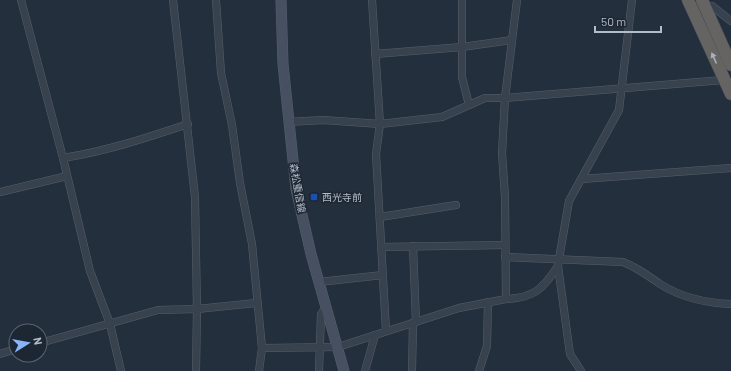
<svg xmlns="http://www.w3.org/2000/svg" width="731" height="371" font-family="Barlow,'Noto Sans JP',sans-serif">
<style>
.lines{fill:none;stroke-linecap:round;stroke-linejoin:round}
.minor-casing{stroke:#565f6c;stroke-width:8}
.secondary-casing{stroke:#565f6c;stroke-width:11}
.trunk-casing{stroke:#434c59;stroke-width:13}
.minor{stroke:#38414e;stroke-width:7}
.secondary{stroke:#465061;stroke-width:10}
.trunk{stroke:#656462;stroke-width:12}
.oneway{fill:#a8afba}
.transit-dot{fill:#1a4fb4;stroke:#1d2633;stroke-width:1.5}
.labels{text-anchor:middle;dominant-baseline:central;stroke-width:3;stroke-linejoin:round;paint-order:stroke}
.street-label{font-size:10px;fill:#b4bcc9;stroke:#1d2633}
.poi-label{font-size:10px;fill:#b4bcc9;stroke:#1d2633;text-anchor:start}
</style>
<rect width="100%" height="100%" fill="#242f3e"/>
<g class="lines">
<g class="minor-casing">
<g id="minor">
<path d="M21,0L63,158L90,271L110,324L121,371"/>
<path d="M173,0L195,197L197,309L196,371"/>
<path d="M216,0L221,73L232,125L240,183L252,244L262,348L259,371"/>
<path d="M372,0L380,124L376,154L386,331"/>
<path d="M462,0V77L469,105"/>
<path d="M706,8L712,6L731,21"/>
<path d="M375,54L462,47L512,40"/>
<path d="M288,122L323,120L380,124L442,117L485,98H505L723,80"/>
<path d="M63,158C107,151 146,138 188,124"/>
<path d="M582,179L731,168"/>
<path d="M0,192L67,176"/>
<path d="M380,217L456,205"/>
<path d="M413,246L416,322"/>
<path d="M381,247L505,245"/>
<path d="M505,257L623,262C638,268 647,275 660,284C682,298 706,303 731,304"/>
<path d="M319,282L383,275"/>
<path d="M506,299C534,298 543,289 558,266"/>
<path d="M40,343L158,310L197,309L257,303"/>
<path d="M262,348L338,347L459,308L506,299L505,197L502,153L505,98L517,0"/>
<path d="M0,354L16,349"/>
<path d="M319,371L321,314L326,307"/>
<path d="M365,371L375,335"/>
<path d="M412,371L413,323"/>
<path d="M479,371L487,346L488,302"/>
<path d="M581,371L570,354L558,266L559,259L569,201L619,110L632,0"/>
</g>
</g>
<g class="secondary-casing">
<path id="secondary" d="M281,0L283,64L296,189L311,254L344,371"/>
</g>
<g class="trunk-casing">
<g id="trunk">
<path d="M688,0L731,94"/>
<path d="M702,0L731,65"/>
</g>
</g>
<use href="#minor" class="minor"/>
<use href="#secondary" class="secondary"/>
<use href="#trunk" class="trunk"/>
</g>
<defs><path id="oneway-solid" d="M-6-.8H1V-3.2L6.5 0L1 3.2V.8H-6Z"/></defs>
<use class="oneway" href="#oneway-solid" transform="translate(714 58) rotate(-114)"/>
<rect class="transit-dot" x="310" y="193" width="8" height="8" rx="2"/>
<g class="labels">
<g class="street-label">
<text transform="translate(298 188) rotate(80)">森松重信線</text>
</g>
<g class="poi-label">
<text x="322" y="197">西光寺前</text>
</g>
</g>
<g transform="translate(28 343) rotate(79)"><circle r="19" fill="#1d2633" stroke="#59626f"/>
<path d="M0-3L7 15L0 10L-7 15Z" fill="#8ab4f8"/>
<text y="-6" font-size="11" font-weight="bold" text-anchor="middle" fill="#b4bcc9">N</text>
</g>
<path d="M595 26v6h66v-6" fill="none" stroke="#b4bcc9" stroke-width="2"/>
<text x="601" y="26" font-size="12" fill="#b4bcc9" stroke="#1d2633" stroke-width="3" paint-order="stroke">50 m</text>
</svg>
